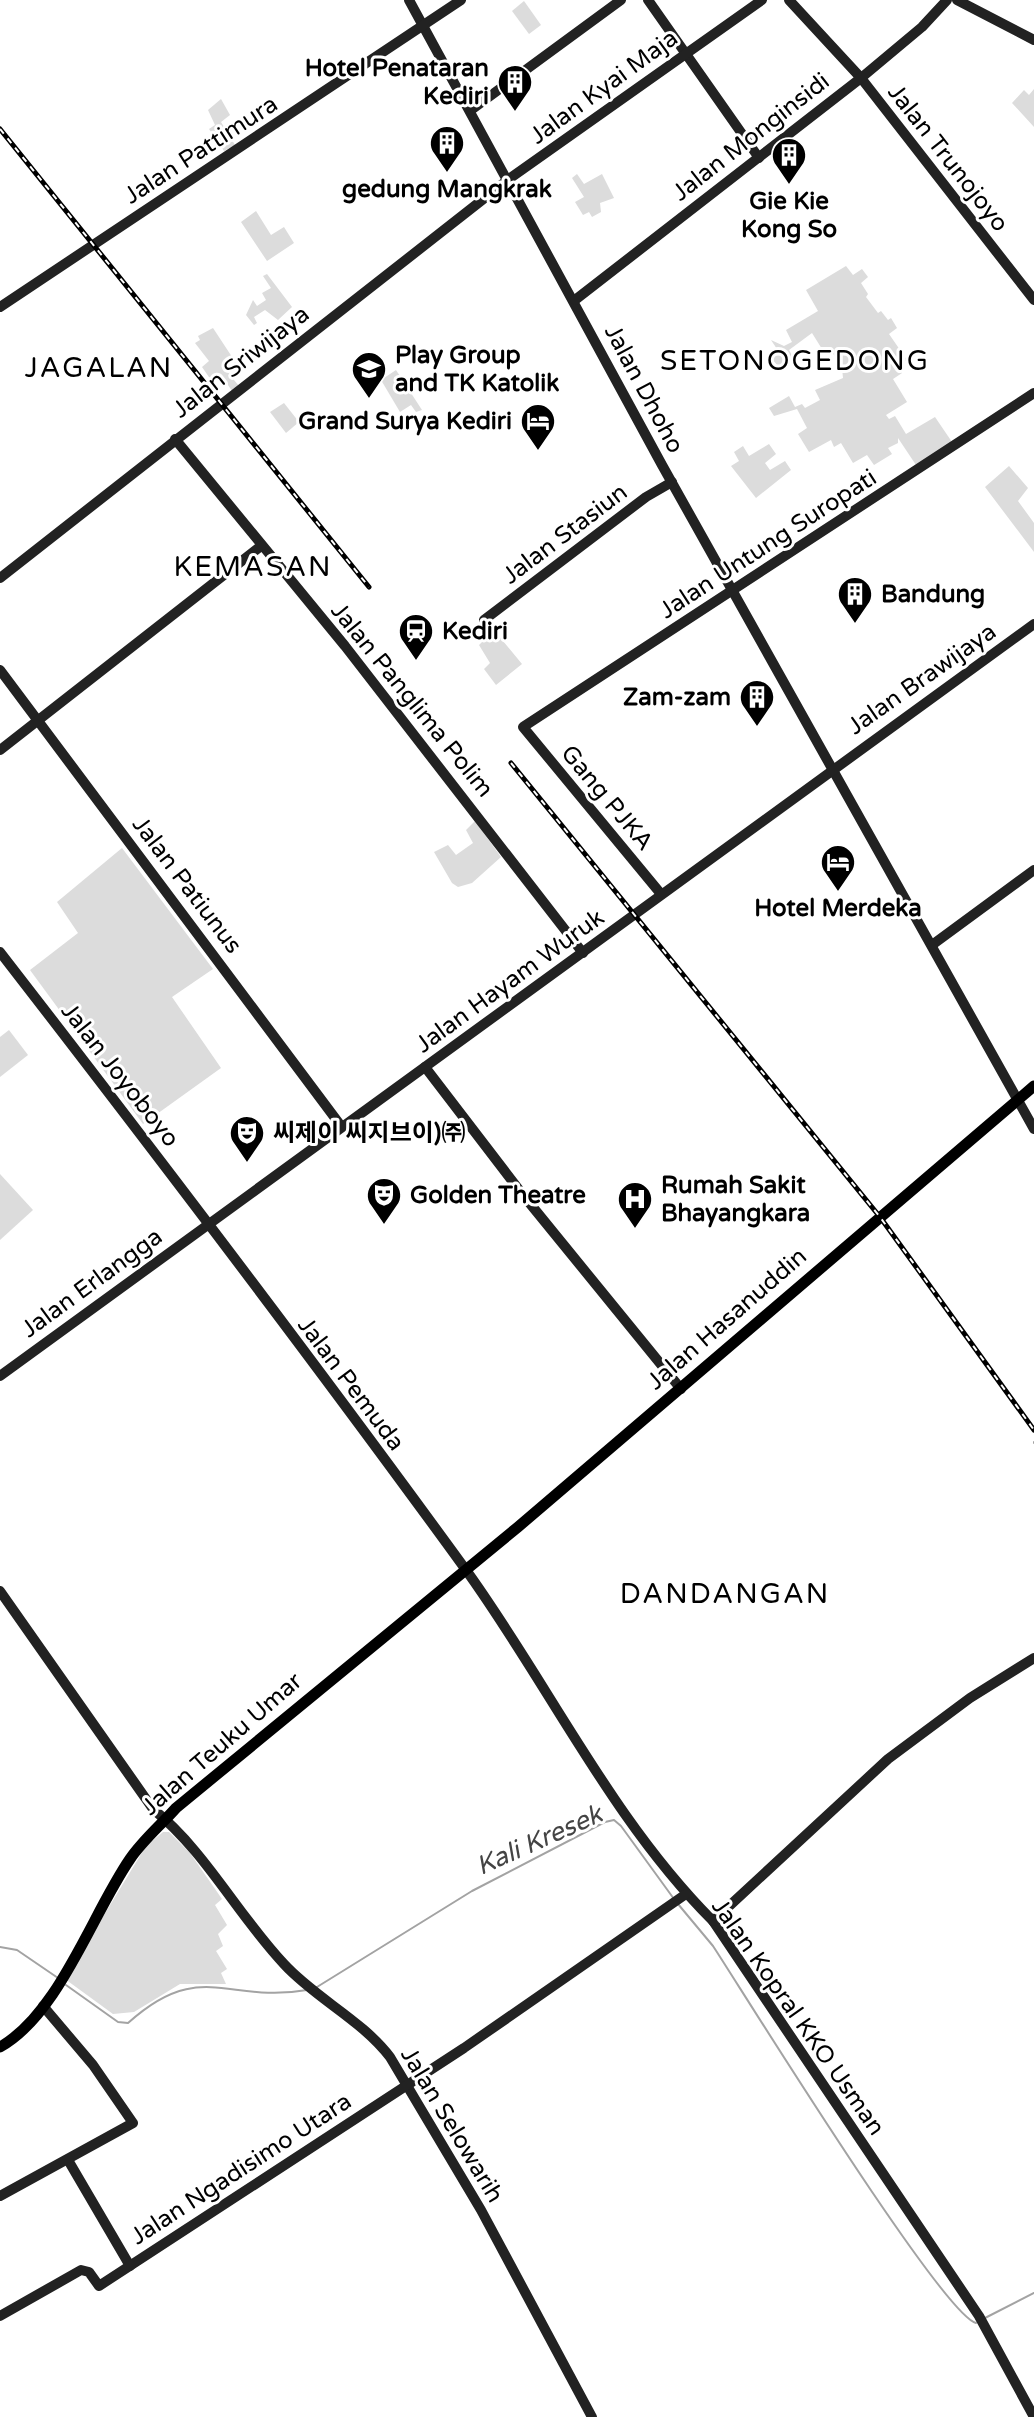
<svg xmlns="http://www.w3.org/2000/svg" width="1034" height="2417" font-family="'Varela Round','Noto Sans KR',sans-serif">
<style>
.green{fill:#dcdcdc}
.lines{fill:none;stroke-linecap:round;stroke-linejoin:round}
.stream{stroke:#a3a3a3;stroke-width:2}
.secondary{stroke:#222;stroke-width:10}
.primary{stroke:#000;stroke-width:11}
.rail-casing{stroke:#000;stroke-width:5}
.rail{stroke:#fff;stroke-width:2;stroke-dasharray:6;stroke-linecap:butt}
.labels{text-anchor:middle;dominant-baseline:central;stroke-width:6;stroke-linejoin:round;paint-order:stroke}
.poi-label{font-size:24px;font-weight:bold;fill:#000;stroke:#fff;text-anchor:start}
.street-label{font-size:24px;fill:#000;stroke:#fff}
.water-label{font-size:26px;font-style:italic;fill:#444;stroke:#fff}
.quarter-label{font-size:28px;letter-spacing:2px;fill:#000;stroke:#fff}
</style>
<rect width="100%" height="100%" fill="#fff"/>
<g class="green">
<path d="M524,1L541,25L529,34L512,11Z"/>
<path d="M1034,89V127L1012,103L1024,90L1029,95Z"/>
<path d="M221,99L230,115L221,122L235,145L224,151L209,129L215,125L208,110Z"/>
<path d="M577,174L584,184L602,174L614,198L600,203L601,212L592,217L589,212L583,215L575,202L584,197L572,178Z"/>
<path d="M256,211L271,235L284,227L294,243L267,261L241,222Z"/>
<path d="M846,266L853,275L862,269L868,277L861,283L868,294L866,297L878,313L881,311L888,320L891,318L897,328L889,334L907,360L897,366L902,373L893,379L907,402L886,415L889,419L895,416L906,434L935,417L952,442L916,465L898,438V443L888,448L892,454L874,465L867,455L853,463L841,443L834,447L831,440L809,452L798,434L807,428L797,409L774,416L769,408L789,396L795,407L802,404L805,408L820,400L815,390L843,378L842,368L829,347L822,349L812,333L789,350L794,359L778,366L770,357L777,349L771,340L784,346L792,342L786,330L818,311L806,290Z"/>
<path d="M267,274L292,307L278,320L265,310L254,317L257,323L254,325L246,315L253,300L257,306L266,300L262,293L271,288L263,276Z"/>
<path d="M213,328L238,366L229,374L239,386L232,391L226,382L222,385L216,377L211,380L202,367L209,361L195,343L200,340L198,336Z"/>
<path d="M396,370L422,410L416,412L411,405L400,412L381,380Z"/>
<path d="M284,403L299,422L286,433L270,412Z"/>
<path d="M769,444L776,454L765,463L770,470L785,461L791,470L756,498L731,466L739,461L734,452L743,446L749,456Z"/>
<path d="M1009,466L1028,488L1018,501L1034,523V552L985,487Z"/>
<path d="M494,630L522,664L496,685L484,669L490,663L479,645Z"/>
<path d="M475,821L501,857L472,883L458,887L452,883L434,852L448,845L456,855L473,843L466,830Z"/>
<path d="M122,848L213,969L172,997L221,1068L143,1124L30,970L78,933L57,902Z"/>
<path d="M9,1030L28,1055L0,1077V1037Z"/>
<path d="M0,1174L33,1210L0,1240Z"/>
<path d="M163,1832H169L190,1853L222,1899L215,1905L227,1925L218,1934L223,1946L216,1951L227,1969L221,1973L226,1984H180L134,2012L113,2014L65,1979L146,1846Z"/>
</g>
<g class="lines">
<g class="stream">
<path d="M1034,1442V1443"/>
<path d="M678,1904L713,1946C747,1998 942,2314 976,2323"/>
<path d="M0,1947L17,1950L58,1978"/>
<path d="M66,1985L118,2022L128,2023C200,1958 227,2004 307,1990"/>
<path d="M317,1987L472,1891L605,1822L614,1820L621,1826L674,1899"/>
<path d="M985,2318L1034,2293"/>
</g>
<g class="secondary">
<path d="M409,0L662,465L1034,1129"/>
<path d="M648,0L759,158"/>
<path d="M789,0L861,78L1034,300"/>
<path d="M957,0L1034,40"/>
<path d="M471,110L621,0"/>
<path d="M575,300L861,78L922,27L947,0"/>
<path d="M0,307L461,0"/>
<path d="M175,439L345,646L583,953"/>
<path d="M0,578L509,179L762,0"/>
<path d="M484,620L646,497L672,482"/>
<path d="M0,670L341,1126"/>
<path d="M0,750L261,546"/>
<path d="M661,894L523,727L1034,393"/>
<path d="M932,945L1034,870"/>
<path d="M0,952C158,1156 314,1361 466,1570C549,1685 612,1820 713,1921L979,2316L1034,2417"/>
<path d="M425,1067L523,1195L681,1389"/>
<path d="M0,1376L1034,624"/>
<path d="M0,1591L153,1809C206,1852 237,1914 284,1964C315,1998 362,2020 390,2057L481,2210L592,2417"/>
<path d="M713,1921L888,1759L970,1698L1034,1658"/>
<path d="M68,2160L130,2266"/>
<path d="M0,2196L133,2123L93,2065L43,2006"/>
<path d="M0,2316L81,2270L89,2272L99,2286L464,2048L686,1894"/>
</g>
<path class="primary" d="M0,2047C59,2014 92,1914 130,1859C143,1840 161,1825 176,1808L518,1527L1034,1086"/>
<g class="rail-casing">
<g id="rail">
<path d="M0,129L369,587"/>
<path d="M511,763L880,1217L1034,1430"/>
</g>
</g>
<use href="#rail" class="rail"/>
</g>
<defs>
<g id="building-pin" transform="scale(1.8)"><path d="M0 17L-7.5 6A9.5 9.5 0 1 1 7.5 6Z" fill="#000" stroke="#fff"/><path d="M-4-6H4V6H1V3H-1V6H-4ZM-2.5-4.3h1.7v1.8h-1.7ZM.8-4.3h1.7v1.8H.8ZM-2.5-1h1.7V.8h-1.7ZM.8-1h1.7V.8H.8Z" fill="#fff"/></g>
<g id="school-pin" transform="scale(1.8)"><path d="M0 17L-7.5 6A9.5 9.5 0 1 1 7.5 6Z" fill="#000" stroke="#fff"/><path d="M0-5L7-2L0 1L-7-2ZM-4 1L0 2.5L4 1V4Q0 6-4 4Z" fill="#fff"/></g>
<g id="hotel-pin" transform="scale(1.8)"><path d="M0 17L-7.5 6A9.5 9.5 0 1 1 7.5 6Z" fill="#000" stroke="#fff"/><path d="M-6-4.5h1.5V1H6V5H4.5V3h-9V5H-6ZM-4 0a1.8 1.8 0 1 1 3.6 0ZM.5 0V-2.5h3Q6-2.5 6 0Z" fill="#fff"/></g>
<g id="station-pin" transform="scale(1.8)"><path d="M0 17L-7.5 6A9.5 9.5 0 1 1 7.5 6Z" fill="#000" stroke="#fff"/><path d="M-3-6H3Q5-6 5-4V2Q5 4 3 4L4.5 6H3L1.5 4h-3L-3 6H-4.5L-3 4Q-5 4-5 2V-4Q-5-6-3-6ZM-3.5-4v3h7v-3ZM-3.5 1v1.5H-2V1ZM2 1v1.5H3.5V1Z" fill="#fff"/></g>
<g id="theatre-pin" transform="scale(1.8)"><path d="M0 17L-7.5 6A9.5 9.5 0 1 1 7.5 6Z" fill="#000" stroke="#fff"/><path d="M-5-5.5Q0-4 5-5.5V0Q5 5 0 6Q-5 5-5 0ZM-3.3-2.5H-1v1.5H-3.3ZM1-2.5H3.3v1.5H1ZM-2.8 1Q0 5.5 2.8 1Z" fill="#fff"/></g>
<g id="hospital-pin" transform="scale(1.8)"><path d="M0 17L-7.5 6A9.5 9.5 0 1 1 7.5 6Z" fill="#000" stroke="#fff"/><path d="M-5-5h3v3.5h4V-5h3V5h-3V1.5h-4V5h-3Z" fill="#fff"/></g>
</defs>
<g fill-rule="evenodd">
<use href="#building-pin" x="515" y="82"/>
<use href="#building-pin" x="447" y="143"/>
<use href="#building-pin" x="789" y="155"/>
<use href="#school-pin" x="369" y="369"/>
<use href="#hotel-pin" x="538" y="421"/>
<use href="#building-pin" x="855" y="594"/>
<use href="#station-pin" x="416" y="631"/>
<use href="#building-pin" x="757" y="697"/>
<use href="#hotel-pin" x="838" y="862"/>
<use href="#theatre-pin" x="247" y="1133"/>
<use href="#theatre-pin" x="384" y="1195"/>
<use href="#hospital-pin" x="635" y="1199"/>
</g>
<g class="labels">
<g class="poi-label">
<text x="489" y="68" text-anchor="end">Hotel Penataran<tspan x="489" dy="28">Kediri</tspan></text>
<text x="447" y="189" text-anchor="middle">gedung Mangkrak</text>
<text x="789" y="201" text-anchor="middle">Gie Kie<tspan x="789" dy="28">Kong So</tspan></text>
<text x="395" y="355">Play Group<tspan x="395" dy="28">and TK Katolik</tspan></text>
<text x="512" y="421" text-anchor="end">Grand Surya Kediri</text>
<text x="881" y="594">Bandung</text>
<text x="442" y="631">Kediri</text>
<text x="731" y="697" text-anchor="end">Zam-zam</text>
<text x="838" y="908" text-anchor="middle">Hotel Merdeka</text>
<text x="273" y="1133">씨제이 씨지브이)㈜</text>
<text x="661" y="1185">Rumah Sakit<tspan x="661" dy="28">Bhayangkara</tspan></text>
<text x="410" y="1195">Golden Theatre</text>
</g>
<g class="street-label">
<text transform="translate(604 87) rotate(-36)">Jalan Kyai Maja</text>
<text transform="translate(751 137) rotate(-38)">Jalan Monginsidi</text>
<text transform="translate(201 150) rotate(-33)">Jalan Pattimura</text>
<text transform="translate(948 158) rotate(52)">Jalan Trunojoyo</text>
<text transform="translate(241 362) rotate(-38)">Jalan Sriwijaya</text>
<text transform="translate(644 389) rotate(62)">Jalan Dhoho</text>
<text transform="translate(565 534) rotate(-37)">Jalan Stasiun</text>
<text transform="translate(768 544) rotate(-33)">Jalan Untung Suropati</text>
<text transform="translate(922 679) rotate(-35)">Jalan Brawijaya</text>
<text transform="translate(412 700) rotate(51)">Jalan Panglima Polim</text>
<text transform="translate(607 798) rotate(50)">Gang PJKA</text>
<text transform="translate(187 885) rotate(53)">Jalan Patiunus</text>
<text transform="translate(510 981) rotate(-36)">Jalan Hayam Wuruk</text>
<text transform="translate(120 1075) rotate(52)">Jalan Joyoboyo</text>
<text transform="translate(92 1283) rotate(-36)">Jalan Erlangga</text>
<text transform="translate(727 1319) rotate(-41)">Jalan Hasanuddin</text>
<text transform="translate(351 1384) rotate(53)">Jalan Pemuda</text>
<text transform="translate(222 1744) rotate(-41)">Jalan Teuku Umar</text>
<text transform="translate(798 2017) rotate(55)">Jalan Kopral KKO Usman</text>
<text transform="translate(452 2125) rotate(59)">Jalan Selowarih</text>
<text transform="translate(241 2169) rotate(-33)">Jalan Ngadisimo Utara</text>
</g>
<g class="water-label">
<text transform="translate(539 1840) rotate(-24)">Kali Kresek</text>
</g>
<g class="quarter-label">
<text x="795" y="361">SETONOGEDONG</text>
<text x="99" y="368">JAGALAN</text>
<text x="253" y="567">KEMASAN</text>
<text x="725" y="1594">DANDANGAN</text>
</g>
</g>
</svg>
